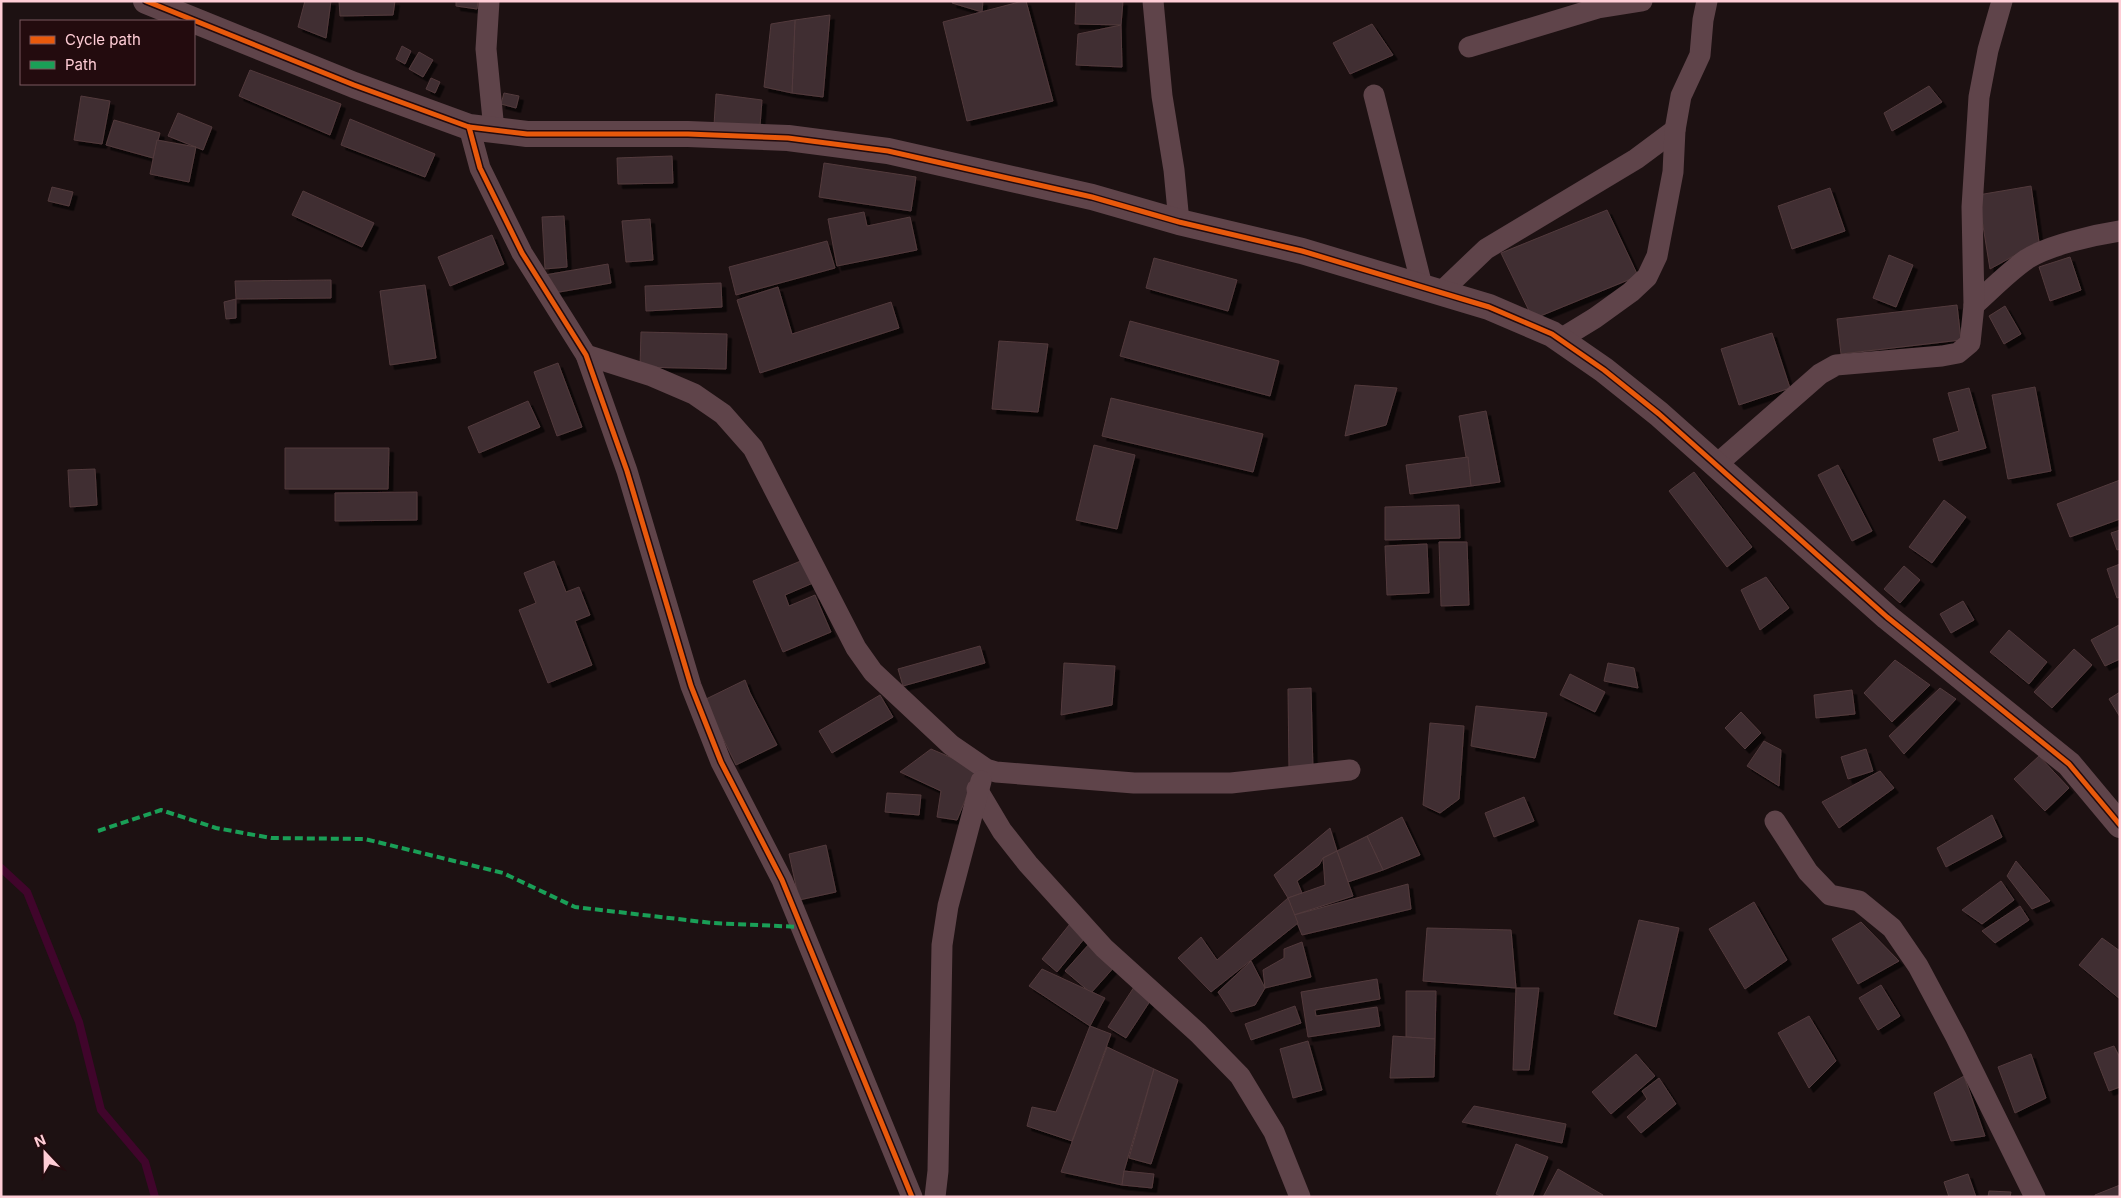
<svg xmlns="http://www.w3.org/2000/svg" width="2121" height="1198" font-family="Inter,sans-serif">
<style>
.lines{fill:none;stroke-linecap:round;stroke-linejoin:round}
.stream{stroke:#40052b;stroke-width:8}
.building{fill:#402e30;stroke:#523a3d;filter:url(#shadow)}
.minor{stroke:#5f444a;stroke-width:21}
.tertiary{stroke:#5f444a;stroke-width:26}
.quiet{stroke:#1a9f57;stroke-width:4;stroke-dasharray:8 4;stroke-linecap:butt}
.cycleway-casing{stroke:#230b0e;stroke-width:8}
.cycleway{stroke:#e8590c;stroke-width:5}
</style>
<defs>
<filter id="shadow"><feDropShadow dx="4.5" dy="4.5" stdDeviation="0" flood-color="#0009"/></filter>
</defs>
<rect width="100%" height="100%" fill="#1d1112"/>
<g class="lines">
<path class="stream" d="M1,868L27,892L79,1022L101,1110L145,1162L155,1197"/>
</g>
<g class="building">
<path d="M305,1H331L326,38L298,27Z"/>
<path d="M339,1H395L393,15L340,16Z"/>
<path d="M456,1H478L477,9L456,6Z"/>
<path d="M953,1H983L982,12L952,3Z"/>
<path d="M1023,1H1026L1053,101L967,121L943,22Z"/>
<path d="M1076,1H1123L1121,25L1075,24Z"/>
<path d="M830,15L823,97L792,93L795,20Z"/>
<path d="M795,20L792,93L764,87L771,24Z"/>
<path d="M1372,24L1393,55L1350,74L1333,43Z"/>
<path d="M1121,25L1122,67L1076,65L1078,34Z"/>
<path d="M402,46L411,51L405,64L396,59Z"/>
<path d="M419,52L433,60L423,77L409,69Z"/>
<path d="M250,70L341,104L330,135L239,96Z"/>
<path d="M431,78L440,82L435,93L426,89Z"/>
<path d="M1929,86L1942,102L1892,131L1884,113Z"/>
<path d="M504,93L519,96L516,108L501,104Z"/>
<path d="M716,94L762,100L760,126L714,125Z"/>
<path d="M81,96L110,101L102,144L74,140Z"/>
<path d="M178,113L212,127L203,150L168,136Z"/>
<path d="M350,119L435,154L425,177L341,145Z"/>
<path d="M114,120L160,133L153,158L106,145Z"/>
<path d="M157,140L196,147L189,182L150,174Z"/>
<path d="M672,156L673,183L618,184L617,158Z"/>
<path d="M824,163L916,177L911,211L819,197Z"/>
<path d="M2031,186L2039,242L1990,269L1978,195Z"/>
<path d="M52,187L73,192L69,206L48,201Z"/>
<path d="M1830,188L1845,231L1792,249L1778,206Z"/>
<path d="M303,191L374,223L362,247L292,215Z"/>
<path d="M1607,210L1638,276L1533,319L1501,253Z"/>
<path d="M864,212L867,226L910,217L917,250L837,266L828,219Z"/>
<path d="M564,216L567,267L545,269L542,217Z"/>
<path d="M650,219L653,260L626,262L622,221Z"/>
<path d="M492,235L504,264L450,286L438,257Z"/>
<path d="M827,241L835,268L736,295L729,267Z"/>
<path d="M1889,255L1913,265L1896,307L1873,298Z"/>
<path d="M2070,257L2081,290L2050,301L2039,267Z"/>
<path d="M1154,258L1237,280L1228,311L1146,288Z"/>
<path d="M608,264L611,283L548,294L545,275Z"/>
<path d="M331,280V298L236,299L235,281Z"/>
<path d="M721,283L722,307L646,311L645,286Z"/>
<path d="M425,285L436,358L390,365L380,291Z"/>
<path d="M778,287L792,334L891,302L899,328L760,373L737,300Z"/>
<path d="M236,299V318L226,319L224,302Z"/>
<path d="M1957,305L1961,340L1841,354L1837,319Z"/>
<path d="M2005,306L2021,334L2004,344L1989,316Z"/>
<path d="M1130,321L1279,361L1270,396L1120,356Z"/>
<path d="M641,332L727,334L726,369L640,367Z"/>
<path d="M1772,333L1790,388L1739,405L1721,349Z"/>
<path d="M999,341L1048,344L1038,412L992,409Z"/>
<path d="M558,363L582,427L557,436L534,372Z"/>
<path d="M1355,385L1397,388L1386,425L1345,436Z"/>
<path d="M2035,387L2051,471L2008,479L1992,395Z"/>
<path d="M1969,388L1986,448L1939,461L1933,439L1959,431L1948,393Z"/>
<path d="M1111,398L1263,434L1253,472L1102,436Z"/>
<path d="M528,401L540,427L479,453L468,427Z"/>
<path d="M1486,411L1500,482L1471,486L1459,416Z"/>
<path d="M1094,445L1135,455L1117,529L1076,520Z"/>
<path d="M285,448H389L388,489H285Z"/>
<path d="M1468,457L1471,486L1410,494L1406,465Z"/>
<path d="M1838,465L1872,531L1852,541L1818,475Z"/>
<path d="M95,469L97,505L70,507L68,470Z"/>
<path d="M1694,472L1752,547L1727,567L1669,491Z"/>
<path d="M2120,480V519L2070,537L2057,504Z"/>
<path d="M417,492V520L335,521V493Z"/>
<path d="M1944,500L1966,517L1932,563L1909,547Z"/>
<path d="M1459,505L1460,538L1385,540V507Z"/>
<path d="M2120,530V549L2117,550L2111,533Z"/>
<path d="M1439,542H1467L1469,605L1441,606Z"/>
<path d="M1427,544L1429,593L1387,595L1385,546Z"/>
<path d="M803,560L813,583L785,595L789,606L815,595L831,632L783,652L753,581Z"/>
<path d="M554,561L566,592L579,587L590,615L575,621L592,665L548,683L519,610L536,603L524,573Z"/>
<path d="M2120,564V597L2117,598L2107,569Z"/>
<path d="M1904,566L1920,580L1900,603L1884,589Z"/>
<path d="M1766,577L1789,608L1760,630L1741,590Z"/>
<path d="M1963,601L1974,620L1951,633L1940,614Z"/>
<path d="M2119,625L2120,659L2105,666L2091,640Z"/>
<path d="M2009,630L2047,662L2029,684L1990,652Z"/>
<path d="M980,646L985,663L903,686L898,669Z"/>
<path d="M2074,649L2092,665L2052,708L2034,692Z"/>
<path d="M1895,660L1930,685L1892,722L1864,693Z"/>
<path d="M1064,663L1115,666L1112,705L1061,715Z"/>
<path d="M1608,663L1634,668L1638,688L1604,681Z"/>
<path d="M1570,674L1605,692L1595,712L1560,695Z"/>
<path d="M745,680L750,693L777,745L736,765L704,700Z"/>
<path d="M1311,688L1313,771H1289L1288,689Z"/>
<path d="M1940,688L1956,699L1904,754L1889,736Z"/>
<path d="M1852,690L1855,714L1816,718L1814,695Z"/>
<path d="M2120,692V717L2109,699Z"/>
<path d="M880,695L893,717L832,753L819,731Z"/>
<path d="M1476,706L1547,713L1535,758L1471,746Z"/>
<path d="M1741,712L1761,733L1745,749L1725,728Z"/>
<path d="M1430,723L1464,726L1459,799L1440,813L1423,805Z"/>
<path d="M1764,741L1781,750L1779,786L1747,766Z"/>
<path d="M931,749L978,769L957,820L937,817L941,791L900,772Z"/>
<path d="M1866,749L1873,771L1848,779L1841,757Z"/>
<path d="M2039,756L2069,788L2045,811L2014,779Z"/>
<path d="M1880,771L1894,788L1839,828L1822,802Z"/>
<path d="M887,793L921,795L919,815L885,812Z"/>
<path d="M1524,797L1534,821L1494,837L1485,813Z"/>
<path d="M1992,815L2002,837L1946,867L1937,848Z"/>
<path d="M1402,817L1420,855L1383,870L1367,836Z"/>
<path d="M1330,828L1337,851L1323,858L1319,865L1297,881L1302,893L1288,898L1274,875Z"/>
<path d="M1367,836L1383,870L1348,882L1337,851Z"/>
<path d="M826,845L836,892L799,900L789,854Z"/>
<path d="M1337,851L1353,896L1294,915L1288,898L1325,885L1323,858Z"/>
<path d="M2016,861L2050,901L2032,909L2007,876Z"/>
<path d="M2001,881L2014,900L1982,924L1962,910Z"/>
<path d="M1408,884L1411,909L1302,935L1294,915Z"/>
<path d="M1288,898L1298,923L1211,992L1178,958L1201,937L1217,960Z"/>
<path d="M1754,902L1787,960L1745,989L1709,929Z"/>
<path d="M2020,906L2029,920L1995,943L1982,931Z"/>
<path d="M1073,920L1089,933L1057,972L1042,959Z"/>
<path d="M1639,920L1679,928L1656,1027L1614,1014Z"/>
<path d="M1861,922L1899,961L1858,984L1832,939Z"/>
<path d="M1427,928L1511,930L1516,988L1423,981Z"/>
<path d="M2102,938L2120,951V999L2079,965Z"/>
<path d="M1302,942L1311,977L1265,988L1263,970L1284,958V949Z"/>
<path d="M1090,943L1116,965L1091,993L1065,971Z"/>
<path d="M1251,961L1265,988L1255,1005L1231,1012L1218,992Z"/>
<path d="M1042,969L1105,998L1090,1026L1029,986Z"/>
<path d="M1377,979L1380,999L1315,1010L1316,1016L1377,1007L1380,1026L1308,1037L1301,992Z"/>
<path d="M1136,984L1154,995L1126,1038L1108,1027Z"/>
<path d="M1881,985L1900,1016L1878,1030L1859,998Z"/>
<path d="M1516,988H1539L1529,1070H1513Z"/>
<path d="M1406,991H1436L1435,1039L1406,1037Z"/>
<path d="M1295,1006L1301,1023L1251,1040L1245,1024Z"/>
<path d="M1809,1016L1836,1061L1809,1088L1778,1033Z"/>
<path d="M1090,1026L1111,1034L1072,1141L1027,1126L1032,1107L1056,1112Z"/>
<path d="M1393,1036L1435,1039L1434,1077L1390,1078Z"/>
<path d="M1308,1041L1322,1090L1293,1098L1280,1049Z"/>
<path d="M2114,1046L2120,1058V1087L2109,1091L2094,1053Z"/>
<path d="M1107,1047L1154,1069L1124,1171L1122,1185L1061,1172Z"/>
<path d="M1636,1054L1655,1076L1611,1114L1592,1092Z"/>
<path d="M2031,1054L2046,1098L2015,1113L1998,1067Z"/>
<path d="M1154,1069L1178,1080L1151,1164L1129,1158Z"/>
<path d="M1964,1076L1985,1136L1951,1141L1934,1093Z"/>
<path d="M1659,1078L1676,1104L1641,1133L1627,1117L1647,1099L1642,1091Z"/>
<path d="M1474,1106L1566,1124L1562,1143L1462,1122Z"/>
<path d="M1516,1144L1548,1157L1532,1197H1503L1496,1194Z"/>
<path d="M1558,1169L1603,1195L1602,1197H1543Z"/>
<path d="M1124,1171L1154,1174L1152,1188L1122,1185Z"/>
<path d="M1968,1174L1976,1197H1949L1944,1182Z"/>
<path d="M2120,1185V1197H2095V1195Z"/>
<path d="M1989,1191L2011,1192L2010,1197H1988Z"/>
</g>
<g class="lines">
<g class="minor">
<path d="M489,1L486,49L494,130"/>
<path d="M1153,1L1162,96L1174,170L1179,222"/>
<path d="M1469,47L1598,8L1642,1"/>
<path d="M1374,95L1422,286"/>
<path d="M469,127L480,168L522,253L586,355L627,471L691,686L721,762L782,880L912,1197"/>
<path d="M1441,292L1486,249L1636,159L1675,130"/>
<path d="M1974,305C1991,290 2008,272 2027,259C2049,245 2094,235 2120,231"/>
<path d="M1559,340L1595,318L1631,292L1647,277L1657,256L1673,172L1675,130L1681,96L1700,55L1703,20L1707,1"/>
<path d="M586,355L652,376L694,394L723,414L753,448L856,648L873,672L951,745L986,769L996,772L1134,783H1231L1350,770"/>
<path d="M1716,465L1820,374L1836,365L1942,356L1958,353L1970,343L1974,305L1972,207L1979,97L1988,50L2002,1"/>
<path d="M977,789L1002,831L1028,864L1104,948L1198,1033L1240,1076L1274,1132L1300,1197"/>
<path d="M1775,821L1808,872L1830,895L1859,901L1892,928L1918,966L1956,1037L2035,1197"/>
<path d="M935,1197L938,1171L942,945L948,906L981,781"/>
</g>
<path class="tertiary" d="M146,1L354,85L469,127L527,134H688L788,138L888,151L1092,197L1179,222L1302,251L1489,307L1552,334L1604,370L1659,414L1887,617L2069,764L2120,825"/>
<path class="quiet" d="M98,831L161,810L216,828L271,838L365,839L503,873L575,907L712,923L801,927"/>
<g class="cycleway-casing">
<g id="cycleway">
<path d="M146,1L354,85L469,127L527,134H688L788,138L888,151L1092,197L1179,222L1302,251L1489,307L1552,334L1604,370L1659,414L1887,617L2069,764L2120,825"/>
<path d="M469,127L480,168L522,253L586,355L627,471L691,686L721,762L782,880L912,1197"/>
</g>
</g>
<use href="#cycleway" class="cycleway"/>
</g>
<rect width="2121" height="1198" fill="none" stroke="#ffcdd6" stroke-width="5"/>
<rect x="20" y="20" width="175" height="65" fill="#230b0e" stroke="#7b595e"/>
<rect x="30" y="36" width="25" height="8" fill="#e8590c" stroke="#7b595e"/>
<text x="65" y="45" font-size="15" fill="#ffcdd6">Cycle path</text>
<rect x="30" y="61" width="25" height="8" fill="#1a9f57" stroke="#7b595e"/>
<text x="65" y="70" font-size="15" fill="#ffcdd6">Path</text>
<g transform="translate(45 1153) rotate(338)" stroke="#230b0e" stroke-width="4" paint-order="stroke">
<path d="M0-4L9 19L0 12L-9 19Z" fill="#ffcdd6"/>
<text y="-8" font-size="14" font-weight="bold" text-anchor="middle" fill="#ffcdd6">N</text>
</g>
</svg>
